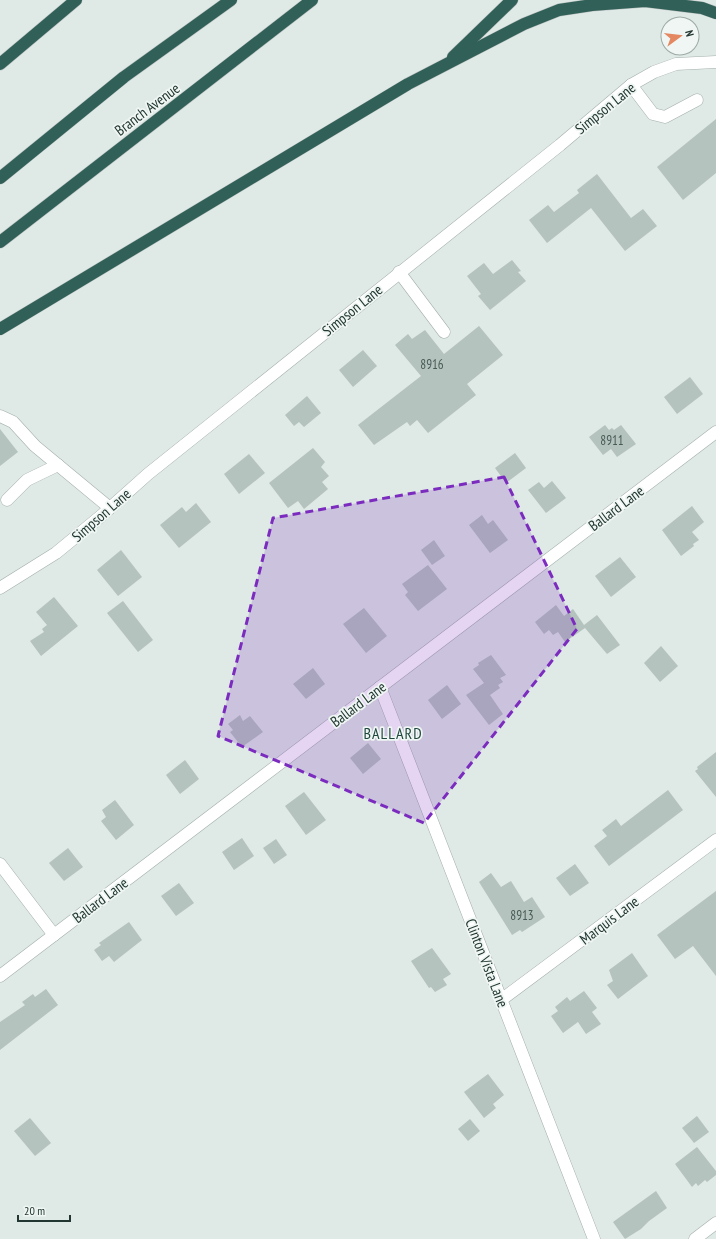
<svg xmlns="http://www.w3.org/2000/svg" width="716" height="1239" font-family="'PT Sans Narrow',sans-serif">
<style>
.building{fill:#b5c3be}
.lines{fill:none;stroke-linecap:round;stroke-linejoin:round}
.minor-casing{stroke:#a3b0ac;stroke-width:13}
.highway-casing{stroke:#bdc3c2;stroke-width:13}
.minor{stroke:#fff;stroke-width:12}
.highway{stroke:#316058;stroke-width:12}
.marked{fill:#7b2cbf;fill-opacity:0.2;stroke:#7b2cbf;stroke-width:3;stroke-dasharray:8 5;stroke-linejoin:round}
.labels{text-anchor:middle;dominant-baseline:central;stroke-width:3.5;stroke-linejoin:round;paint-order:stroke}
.number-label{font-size:13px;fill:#475a55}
.street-label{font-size:15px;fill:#223732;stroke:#eff6f3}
.neighbourhood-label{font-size:16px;letter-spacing:1px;fill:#20473f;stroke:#eff6f3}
</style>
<rect width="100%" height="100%" fill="#dfe9e5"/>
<g class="building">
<path d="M716,119V173L683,200L657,167Z"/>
<path d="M597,174L631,218L643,209L657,226L625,251L591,208L547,243L529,220L548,205L554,212L579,193L577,190Z"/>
<path d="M512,260L521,271L518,272L526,281L490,310L478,296L481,294L467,276L484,263L493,274Z"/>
<path d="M479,326L503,355L467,384L476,395L428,433L417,420L410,426L407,422L374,445L358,425L421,376L395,345L408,334L412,339L425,330L444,354Z"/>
<path d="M363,350L377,366L353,387L339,370Z"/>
<path d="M690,377L703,394L677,414L664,397Z"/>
<path d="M307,396L321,413L304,427L299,422L294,426L285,415Z"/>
<path d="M605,425L609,430L612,428L614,430L621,425L636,444L617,457L611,449L603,455L589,437Z"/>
<path d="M0,429L18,452L0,466Z"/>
<path d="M313,448L325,462L321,467L329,476L322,482L328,489L304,509L298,501L288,508L269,483Z"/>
<path d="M515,453L526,468L506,483L495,468Z"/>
<path d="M249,454L265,473L239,494L224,474Z"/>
<path d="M552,481L566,498L546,513L528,490L539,482L544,488Z"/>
<path d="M196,503L211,522L179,548L160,525L182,507L186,512Z"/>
<path d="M692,506L704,522L692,532L699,540L693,544L694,546L681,556L662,530Z"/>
<path d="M482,515L488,524L493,520L508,540L490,553L469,525Z"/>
<path d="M434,540L445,556L432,565L421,550Z"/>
<path d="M121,550L142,577L118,596L97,570Z"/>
<path d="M620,557L636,577L611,597L595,576Z"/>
<path d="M428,565L447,589L418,611L405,595L408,592L402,584Z"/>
<path d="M54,597L78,626L41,656L30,641L44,632L42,629L47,625L36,612Z"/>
<path d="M123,601L153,640L138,652L107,613Z"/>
<path d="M556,605L564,616L573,609L584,625L597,615L620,645L607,654L585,628L565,642L558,632L553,635L549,630L544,634L535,622Z"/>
<path d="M364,608L387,636L366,653L343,624Z"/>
<path d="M661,646L678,666L660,682L644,663Z"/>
<path d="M491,655L506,675L500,678L503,682L498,685L500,688L490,695L503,714L489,725L466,695L484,683L473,669L479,665L478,663Z"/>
<path d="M313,668L325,684L306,699L293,684Z"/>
<path d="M447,685L461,704L442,719L428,700Z"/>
<path d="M240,715L243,721L250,716L263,732L242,747L230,732L233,730L228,724Z"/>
<path d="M368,743L381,759L363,774L350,758Z"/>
<path d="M716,752V797L695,771L698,769L697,767Z"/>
<path d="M185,760L199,779L180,794L166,775Z"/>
<path d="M668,790L683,810L609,866L594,846L607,836L602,830L616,819L621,826Z"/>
<path d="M304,792L326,820L306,835L285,806Z"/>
<path d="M115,800L134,825L116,840L101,821L106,817L102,810Z"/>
<path d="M242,838L254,856L234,870L222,852Z"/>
<path d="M276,839L287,855L274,864L263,848Z"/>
<path d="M68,848L83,867L64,881L49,863Z"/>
<path d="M575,864L589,883L570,896L556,878Z"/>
<path d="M491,873L501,887L511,881L524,902L532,897L545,917L522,932L520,930L512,935L479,882Z"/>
<path d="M179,883L194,903L176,916L161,896Z"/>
<path d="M716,891V976L693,946L675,959L657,935Z"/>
<path d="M129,922L142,940L114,962L109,956L102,961L94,950L101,945L99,943Z"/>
<path d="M432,948L451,974L443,979L447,985L435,992L431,987L429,988L411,961Z"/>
<path d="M632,953L648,976L618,999L607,985L613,981L609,970Z"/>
<path d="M46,989L58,1005L0,1050V1022L25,1005L22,1002L33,994L35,997Z"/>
<path d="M584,991L597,1008L592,1012L601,1024L586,1034L578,1022L563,1033L551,1016L558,1011L555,1007L567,997L570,1001Z"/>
<path d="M488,1074L504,1095L493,1104L496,1108L484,1118L464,1092Z"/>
<path d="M697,1116L709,1132L694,1143L682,1128Z"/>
<path d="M30,1118L51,1143L35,1156L14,1131Z"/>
<path d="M470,1119L480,1131L468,1141L458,1129Z"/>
<path d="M697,1147L716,1171V1175L707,1182L705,1180L698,1186L696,1183L692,1187L675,1164Z"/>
<path d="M656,1191L667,1208L649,1221L641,1229L625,1239L613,1222Z"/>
</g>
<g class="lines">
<g class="minor-casing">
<g id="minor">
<path d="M631,85L653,114L665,117L697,100"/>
<path d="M399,272L444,332"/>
<path d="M0,416L13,422L35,446L110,508"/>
<path d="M7,500L27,480L58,465"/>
<path d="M0,588L56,553L101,516L148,474L560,145L631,85L654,72L676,64L716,62"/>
<path d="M380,687L594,1239"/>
<path d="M0,864L54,935"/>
<path d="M0,976L716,432"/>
<path d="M501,1000L716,840"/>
<path d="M695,1239L716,1223"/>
</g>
</g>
<g class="highway-casing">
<g id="highway">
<path d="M453,57L512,0"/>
<path d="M0,64L76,0"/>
<path d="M0,178L124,77L231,0"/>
<path d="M0,242L312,0"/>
<path d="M0,329L408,84L524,24L559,10L592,5L645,1L702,8L716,13"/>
</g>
</g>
<use href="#minor" class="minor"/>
<use href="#highway" class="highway"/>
</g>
<path class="marked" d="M504,477L577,629L424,823L218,736L273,518Z"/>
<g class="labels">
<g class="number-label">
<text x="432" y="364">8916</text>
<text x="612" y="440">8911</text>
<text x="522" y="915">8913</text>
</g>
<g class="street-label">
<text transform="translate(605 108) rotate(-39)">Simpson Lane</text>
<text transform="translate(147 109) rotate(-37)">Branch Avenue</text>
<text transform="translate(352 310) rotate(-39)">Simpson Lane</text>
<text transform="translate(616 508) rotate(-37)">Ballard Lane</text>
<text transform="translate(101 515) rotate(-41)">Simpson Lane</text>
<text transform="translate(358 704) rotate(-37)">Ballard Lane</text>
<text transform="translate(100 900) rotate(-37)">Ballard Lane</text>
<text transform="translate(609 920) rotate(-37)">Marquis Lane</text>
<text transform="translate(487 963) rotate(69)">Clinton Vista Lane</text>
</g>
<g class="neighbourhood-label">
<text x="393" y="733">BALLARD</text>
</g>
</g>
<g transform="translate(680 36) rotate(75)"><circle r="19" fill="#eff6f3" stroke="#9daaa6"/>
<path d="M0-3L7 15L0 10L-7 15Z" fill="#e48862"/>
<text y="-6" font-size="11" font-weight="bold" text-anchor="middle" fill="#223732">N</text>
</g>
<path d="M18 1215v6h52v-6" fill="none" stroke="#223732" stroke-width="2"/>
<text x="24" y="1215" font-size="12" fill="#223732" stroke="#eff6f3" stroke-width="3" paint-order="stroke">20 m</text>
</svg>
